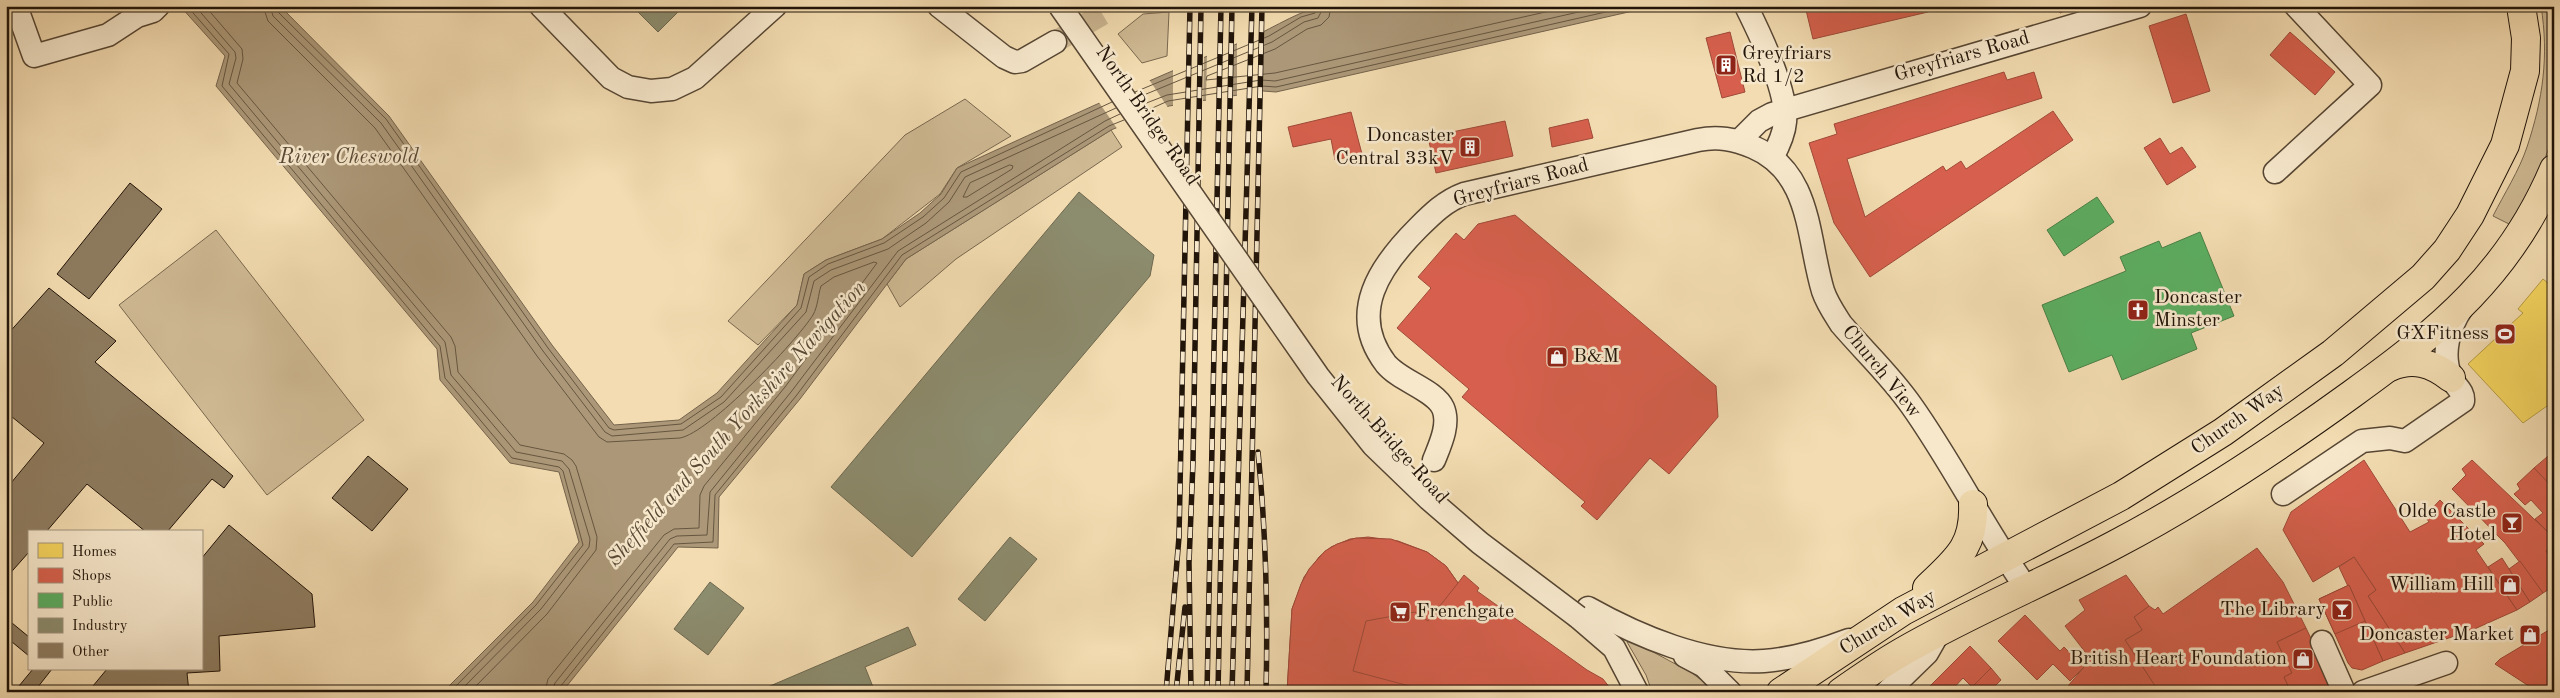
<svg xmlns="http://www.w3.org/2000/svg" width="2560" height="698" font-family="'Old Standard TT',serif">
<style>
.green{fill:#cfba94;stroke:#78674e}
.water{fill:#ac9878;stroke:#74634c}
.pier{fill:#f3dcb1}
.homes{fill:#f6d55c;stroke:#b69b43}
.shops{fill:#d6604d;stroke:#a04939}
.public{fill:#5aae61;stroke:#498047}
.industry{fill:#8c8c6e;stroke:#6c6850}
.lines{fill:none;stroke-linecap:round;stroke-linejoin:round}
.shore{stroke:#665640;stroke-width:1}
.building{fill:#8e7c60;stroke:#211409}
.minor-tunnel{stroke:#c9b48f;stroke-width:22;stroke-dasharray:22 11;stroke-linecap:butt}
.minor-casing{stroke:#564633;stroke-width:25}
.highway-casing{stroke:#211409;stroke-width:30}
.minor{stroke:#f7e8cc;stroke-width:22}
.highway{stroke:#f3dcb1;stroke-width:28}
.rail-casing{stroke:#211409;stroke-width:5.5}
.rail{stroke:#f7e8cc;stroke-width:4;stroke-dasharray:11;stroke-linecap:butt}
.minor-bridge-casing{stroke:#564633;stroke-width:25;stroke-linecap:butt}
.minor-bridge{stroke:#f7e8cc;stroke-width:22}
.labels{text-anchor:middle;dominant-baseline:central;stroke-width:5;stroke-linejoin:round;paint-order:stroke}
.poi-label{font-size:20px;fill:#211409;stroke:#f7e8cc;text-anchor:end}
.street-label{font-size:20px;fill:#211409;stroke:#f7e8cc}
.water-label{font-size:21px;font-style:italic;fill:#594935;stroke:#f7e8cc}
</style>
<rect width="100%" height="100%" fill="#f3dcb1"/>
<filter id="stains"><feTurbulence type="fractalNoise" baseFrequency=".004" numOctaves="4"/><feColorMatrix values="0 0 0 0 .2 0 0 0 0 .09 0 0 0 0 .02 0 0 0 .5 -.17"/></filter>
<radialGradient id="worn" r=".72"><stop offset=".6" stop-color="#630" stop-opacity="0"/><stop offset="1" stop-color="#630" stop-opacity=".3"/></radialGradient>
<g class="green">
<path d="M2541,6H2554C2554,46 2557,87 2554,126C2551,154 2526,201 2511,225L2493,216C2504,194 2519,171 2527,147C2543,99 2549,56 2541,6Z"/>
<path d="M1169,12L1167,56L1142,63L1118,34L1143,14Z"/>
<path d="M965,99L1011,136L957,168L940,194L882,239L826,260L804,274L797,305L758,345L728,321L905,135Z"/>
<path d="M1111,130L1122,147L956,259L900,307L887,284L906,259Z"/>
<path d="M216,230L364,420L267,495L119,305Z"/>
<path d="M1631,640L1692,673L1717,692H1652L1646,675L1627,642Z"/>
</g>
<path class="water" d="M180,6H280L389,116L552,345L614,425L679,420L717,393L797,305L804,274L826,260L882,239L920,213L941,194L957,168C1051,125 1143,82 1239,43C1267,32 1292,14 1321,6H1655L1276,92L1263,91L1169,106L1111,130L906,259L800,399L719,497L718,548L678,547L562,692H443L533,602L579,542L559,472L510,463L440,380L437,349L216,86L225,56Z"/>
<g class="pier">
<path d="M1263,31L1262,94L1237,98V41Z"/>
<path d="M1233,43L1232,99L1206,103L1207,53Z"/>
<path d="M1204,55L1203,103L1173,108V67Z"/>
<path d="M1148,78L1169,109L1118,130L1098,101Z"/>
</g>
<path class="homes" d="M2543,279L2554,288V411L2547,406L2523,423L2468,364L2523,313L2518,309Z"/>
<g class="shops">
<path d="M1805,6H1927L1928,12L1813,39Z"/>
<path d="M2057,6H2077L2060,13Z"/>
<path d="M2186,14L2210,91L2173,103L2149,26Z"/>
<path d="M1730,32L1745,92L1722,98L1706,38Z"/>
<path d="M2290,32L2335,72L2315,95L2270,55Z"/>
<path d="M2004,72L2007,80L2034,72L2042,98L1847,159L1865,217L1943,166L1946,171L1961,161L1966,169L2053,111L2073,140L1870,277L1834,223L1809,143L1837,134L1834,124Z"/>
<path d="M1351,112L1362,154L1335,160L1331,139L1293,147L1288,127Z"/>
<path d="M1588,119L1593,138L1552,147L1549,128Z"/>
<path d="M1505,121L1513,156L1436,173L1428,137Z"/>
<path d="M2160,138L2170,154L2182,147L2196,167L2167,185L2144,148Z"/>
<path d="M1515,215L1716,386L1718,417L1669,474L1650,458L1597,520L1581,506L1585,502L1462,397L1469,389L1397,328L1431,288L1418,277L1456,233L1464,240L1478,224Z"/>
<path d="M2554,451V489L2534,468Z"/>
<path d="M2364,460L2410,532L2429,522L2425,516L2440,500L2484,544L2476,550L2517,610L2472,630L2405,653L2368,596L2376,590L2354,557L2313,582L2283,530L2291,512Z"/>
<path d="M2472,460L2554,538V545L2546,551L2554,561V586L2543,593L2505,543L2452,489L2466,475L2462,469Z"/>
<path d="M2534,468L2554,489V538L2535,519L2543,513L2531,500L2525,505L2514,494L2520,489L2517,484Z"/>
<path d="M1368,537L1398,541L1427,552L1446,566L1458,583L1464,575L1479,588L1477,591L1587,670L1603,679L1610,688L1608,692H1287L1292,609L1304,577L1319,557L1331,547L1350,539Z"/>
<path d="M1356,538L1391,539L1427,552L1446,566L1458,583L1428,621L1415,612L1366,621L1353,671L1432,692H1287L1292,609L1301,584L1309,569L1325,551L1337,544Z"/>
<path d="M2554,545V561L2546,551Z"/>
<path d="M2257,548L2283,582L2306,628L2277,642L2292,673L2284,677L2291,692H2159L2125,640L2142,630L2134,617L2149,606L2155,610L2158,607L2163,614Z"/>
<path d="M2354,557L2376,590L2368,596L2405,653L2383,661L2339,567Z"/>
<path d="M2502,558L2530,602L2517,610L2488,567Z"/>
<path d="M2520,561L2543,593L2530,602L2509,569Z"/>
<path d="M2126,575L2149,606L2134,617L2142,630L2125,640L2159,692H2063L2084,667L2089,657L2065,626L2085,610L2079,600Z"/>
<path d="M2349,585L2383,661L2362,670L2352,668L2348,663L2319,599Z"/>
<path d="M2349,585L2365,621L2335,634L2319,599Z"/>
<path d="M2025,615L2060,651L2064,647L2084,667L2070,681L2053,664L2037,680L1998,641Z"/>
<path d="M2554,627V681L2545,692H2538L2495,664L2500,659Z"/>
<path d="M2306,628L2334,687L2323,692H2291L2284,677L2292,673L2277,642Z"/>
<path d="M1970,646L1991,668L1972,687L1963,678L1950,692H1924Z"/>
<path d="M1991,668L2001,680L1989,692H1967Z"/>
<path d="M2424,687H2431L2443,692H2415L2414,690Z"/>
</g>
<g class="public">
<path d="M2097,197L2114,222L2064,256L2047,230Z"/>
<path d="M2200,232L2234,316L2191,333L2197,349L2122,380L2112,355L2069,372L2042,305L2126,271L2120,257L2159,241L2162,248Z"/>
</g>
<g class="industry">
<path d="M632,6H684L658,32Z"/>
<path d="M1079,192L1154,255L1150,276L912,557L831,487Z"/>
<path d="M1010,537L1037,559L985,621L958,599Z"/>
<path d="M710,582L744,608L708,655L674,629Z"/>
<path d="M908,627L916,645L865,667L875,692H756Z"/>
</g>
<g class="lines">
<g class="shore">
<path d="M187,6L229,54L222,86L440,346L445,378L512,458L559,467L563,471L583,545L536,605L450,692"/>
<path d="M195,6L235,52L236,58L229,84L445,342L451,375L516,452L562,461L569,469L590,539L589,547L541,609L459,692"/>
<path d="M205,6L242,49L243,59L237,83L451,337L455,346L458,372L520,445L564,454L572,460L576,466L597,537L596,550L547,614L470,692"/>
<path d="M263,6L268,21L375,128L537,356L599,437L607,442L680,438C709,433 796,342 813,315C818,306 818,295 821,286L834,277L874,262L877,263L785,387L704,486L700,495L699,528L674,529L664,535L548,679L545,692"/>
<path d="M270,6L273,16L381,123L543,351L605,432L612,436L683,430L724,402L806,312L814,281L831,270L888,249L926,223L949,202L965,177L1116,108"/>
<path d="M277,6L278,12L386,119L548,348L609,428L614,430L681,424L721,397L801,308L809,277L828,264L884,243L923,217L944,198L961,172L1112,102"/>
<path d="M1331,6L1329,17L1321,25L1307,29L1275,49L1207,76L1206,80L1275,73L1572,6"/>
<path d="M1135,92L1269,36L1301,17L1315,13L1317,6"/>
<path d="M1139,97L1272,42L1304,22L1318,18L1324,6"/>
<path d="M1144,104L1167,95L1261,80L1275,81L1605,6"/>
<path d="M1148,110L1168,101L1262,86L1276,87L1632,6"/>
<path d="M1010,165L1013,166L1012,169L967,197H963L970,183Z"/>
<path d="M552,692L555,683L670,539L677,536L707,535L710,492L791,392L898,251L1105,121L1120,114"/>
<path d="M558,692L560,687L674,544L713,542L715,495L796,396L902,255L1109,126L1124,120"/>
</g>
</g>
<g class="building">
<path d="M130,183L162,209L89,299L57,274Z"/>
<path d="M49,288L116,341L95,362L233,476L224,488L212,479L167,532H146L87,484L46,532H29V552L6,578V489L44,443L6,412V336Z"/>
<path d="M368,456L408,489L372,531L332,498Z"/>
<path d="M229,525L312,594L315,627L219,636L220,671L187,673L189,692H88L107,669H201V559Z"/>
<path d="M6,618L29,637V656L6,637Z"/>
<path d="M33,669H52L34,692H14Z"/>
</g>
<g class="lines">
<path class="minor-tunnel" d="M1055,42L1103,14"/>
<g class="minor-casing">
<g id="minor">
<path d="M16,6L34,56L108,35L137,16L153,11L158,6"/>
<path d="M541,6L611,78L628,87L651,91L672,89L695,78L775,6"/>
<path d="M939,6L1004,57L1015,62L1022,61L1055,42"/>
<path d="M1746,6C1760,34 1788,92 1785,122C1784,135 1778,147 1772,158"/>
<path d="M1739,141L1759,121L1772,114L2140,6"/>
<path d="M2275,172L2370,85L2296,6"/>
<path d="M1434,460C1440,445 1450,424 1443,408C1435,390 1400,381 1386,364C1347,313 1380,266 1418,228C1432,214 1445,201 1464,194L1698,140C1718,136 1734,139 1753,147C1812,172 1807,238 1823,291C1827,303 1834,313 1841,324C1864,351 1891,376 1911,405C1953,464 1985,530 2027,589"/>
<path d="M2283,494L2362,441L2390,438L2405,441L2463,401C2464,390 2454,386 2451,377C2441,354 2449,327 2462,308"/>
<path d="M1588,608C1638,636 1706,665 1764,661C1792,659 1823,650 1849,640"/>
<path d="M1578,617L1614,648L1637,692"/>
<path d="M2322,642L2344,692"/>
<path d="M1685,656L1704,666L1730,692"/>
<path d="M1887,692L1927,653L1939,632"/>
<path d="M2363,692L2446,663"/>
</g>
</g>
<g class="highway-casing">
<g id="highway">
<path d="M2390,367C2413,357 2432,363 2451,378"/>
<path d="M1927,588C1956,560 1975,547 1973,504"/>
<path d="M1781,692L1903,611L2121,496L2223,432L2333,353L2423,277L2447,250L2470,215L2505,145L2525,71L2526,38L2521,6"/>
<path d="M1841,692C1861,678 1881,664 1902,652C1971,612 2045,582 2116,544C2198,501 2276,449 2352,394C2441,330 2510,273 2554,169"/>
</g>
</g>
<use href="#minor" class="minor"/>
<use href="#highway" class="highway"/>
<g class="rail-casing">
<g id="rail">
<path d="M1258,452C1266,532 1268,611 1266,692"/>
<path d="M1166,692L1179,537L1190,6"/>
<path d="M1176,692L1185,607"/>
<path d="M1191,692L1189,563L1193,462L1201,6"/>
<path d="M1207,692L1221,6"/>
<path d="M1218,692L1232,6"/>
<path d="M1232,692L1252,6"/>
<path d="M1247,692L1262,6"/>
</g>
</g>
<use href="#rail" class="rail"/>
<g class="minor-bridge-casing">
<path id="minor-bridge" d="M1060,6L1318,376L1373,445L1429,499L1480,543L1578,617"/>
</g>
<use href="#minor-bridge" class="minor-bridge"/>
</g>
<defs>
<g id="building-square" transform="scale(1.125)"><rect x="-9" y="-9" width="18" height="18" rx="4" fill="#8f2418" stroke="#f7e8cc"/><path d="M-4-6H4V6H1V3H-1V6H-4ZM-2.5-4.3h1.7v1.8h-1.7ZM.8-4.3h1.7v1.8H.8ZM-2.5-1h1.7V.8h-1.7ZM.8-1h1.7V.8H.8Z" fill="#fff"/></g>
<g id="church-square" transform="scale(1.125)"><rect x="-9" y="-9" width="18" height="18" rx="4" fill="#8f2418" stroke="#f7e8cc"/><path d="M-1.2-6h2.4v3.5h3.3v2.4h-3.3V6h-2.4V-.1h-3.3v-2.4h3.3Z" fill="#fff"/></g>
<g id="stadium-square" transform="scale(1.125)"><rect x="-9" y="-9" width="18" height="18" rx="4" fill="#8f2418" stroke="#f7e8cc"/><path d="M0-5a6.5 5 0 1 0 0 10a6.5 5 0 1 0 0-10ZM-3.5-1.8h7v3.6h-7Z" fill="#fff"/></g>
<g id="shop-square" transform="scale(1.125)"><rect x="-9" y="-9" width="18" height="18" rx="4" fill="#8f2418" stroke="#f7e8cc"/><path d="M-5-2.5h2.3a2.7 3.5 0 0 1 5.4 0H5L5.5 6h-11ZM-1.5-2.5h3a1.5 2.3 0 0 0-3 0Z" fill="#fff"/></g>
<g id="bar-square" transform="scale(1.125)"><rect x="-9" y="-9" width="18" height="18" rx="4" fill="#8f2418" stroke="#f7e8cc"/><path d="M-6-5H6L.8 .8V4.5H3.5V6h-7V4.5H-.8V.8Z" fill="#fff"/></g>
<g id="supermarket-square" transform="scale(1.125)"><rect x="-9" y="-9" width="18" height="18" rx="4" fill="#8f2418" stroke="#f7e8cc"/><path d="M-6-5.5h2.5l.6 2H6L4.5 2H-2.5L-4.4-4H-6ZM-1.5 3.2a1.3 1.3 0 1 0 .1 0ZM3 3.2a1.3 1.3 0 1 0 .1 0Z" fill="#fff"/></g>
</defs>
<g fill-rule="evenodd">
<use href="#building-square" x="1726" y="65"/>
<use href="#building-square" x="1470" y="147"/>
<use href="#church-square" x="2138" y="310"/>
<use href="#stadium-square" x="2505" y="334"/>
<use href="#shop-square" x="1557" y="357"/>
<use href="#bar-square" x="2512" y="523"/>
<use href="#shop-square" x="2510" y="585"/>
<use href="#bar-square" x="2342" y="610"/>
<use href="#supermarket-square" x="1400" y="612"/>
<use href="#shop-square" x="2530" y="635"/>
<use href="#shop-square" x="2303" y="659"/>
</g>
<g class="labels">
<g class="poi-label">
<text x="1742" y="54" text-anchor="start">Greyfriars<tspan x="1742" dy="23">Rd 1/2</tspan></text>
<text x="1454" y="136">Doncaster<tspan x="1454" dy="23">Central 33kV</tspan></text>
<text x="2154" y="298" text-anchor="start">Doncaster<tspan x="2154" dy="23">Minster</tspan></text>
<text x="2489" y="334">GXFitness</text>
<text x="1573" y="357" text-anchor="start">B&amp;M</text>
<text x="2496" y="512">Olde Castle<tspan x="2496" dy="23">Hotel</tspan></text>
<text x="2494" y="585">William Hill</text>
<text x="2326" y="610">The Library</text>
<text x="1416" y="612" text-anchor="start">Frenchgate</text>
<text x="2514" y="635">Doncaster Market</text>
<text x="2287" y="659">British Heart Foundation</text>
</g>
<g class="street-label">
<text transform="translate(1962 57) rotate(-16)">Greyfriars Road</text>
<text transform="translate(1147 116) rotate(55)">North Bridge Road</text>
<text transform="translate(1521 183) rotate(-15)">Greyfriars Road</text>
<text transform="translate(1881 372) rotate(51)">Church View</text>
<text transform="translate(2238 420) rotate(-35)">Church Way</text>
<text transform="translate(1389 440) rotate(48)">North Bridge Road</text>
<text transform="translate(1888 623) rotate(-31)">Church Way</text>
</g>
<g class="water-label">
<text x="349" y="157">River Cheswold</text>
<text transform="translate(737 424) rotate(-48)">Sheffield and South Yorkshire Navigation</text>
</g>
</g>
<rect width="2560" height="698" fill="none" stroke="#f3dcb1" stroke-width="25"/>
<rect x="8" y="8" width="2545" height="683" fill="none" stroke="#211409" stroke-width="2.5"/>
<rect x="12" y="12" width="2535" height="673" fill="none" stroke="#211409"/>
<rect x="28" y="530" width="175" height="140" fill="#f7e8cc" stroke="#a1937e"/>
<rect x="38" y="543" width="25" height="15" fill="#f6d55c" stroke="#a1937e"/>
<text x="72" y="556" font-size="15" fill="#211409">Homes</text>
<rect x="38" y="568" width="25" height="15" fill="#d6604d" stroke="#a1937e"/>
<text x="72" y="580" font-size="15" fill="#211409">Shops</text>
<rect x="38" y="593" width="25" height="15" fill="#5aae61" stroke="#a1937e"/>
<text x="72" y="606" font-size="15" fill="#211409">Public</text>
<rect x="38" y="618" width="25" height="15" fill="#8c8c6e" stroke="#a1937e"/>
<text x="72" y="630" font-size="15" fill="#211409">Industry</text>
<rect x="38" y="643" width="25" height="15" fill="#8e7c60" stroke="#a1937e"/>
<text x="72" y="656" font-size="15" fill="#211409">Other</text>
<rect width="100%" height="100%" filter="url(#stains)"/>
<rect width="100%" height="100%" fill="url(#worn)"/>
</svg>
